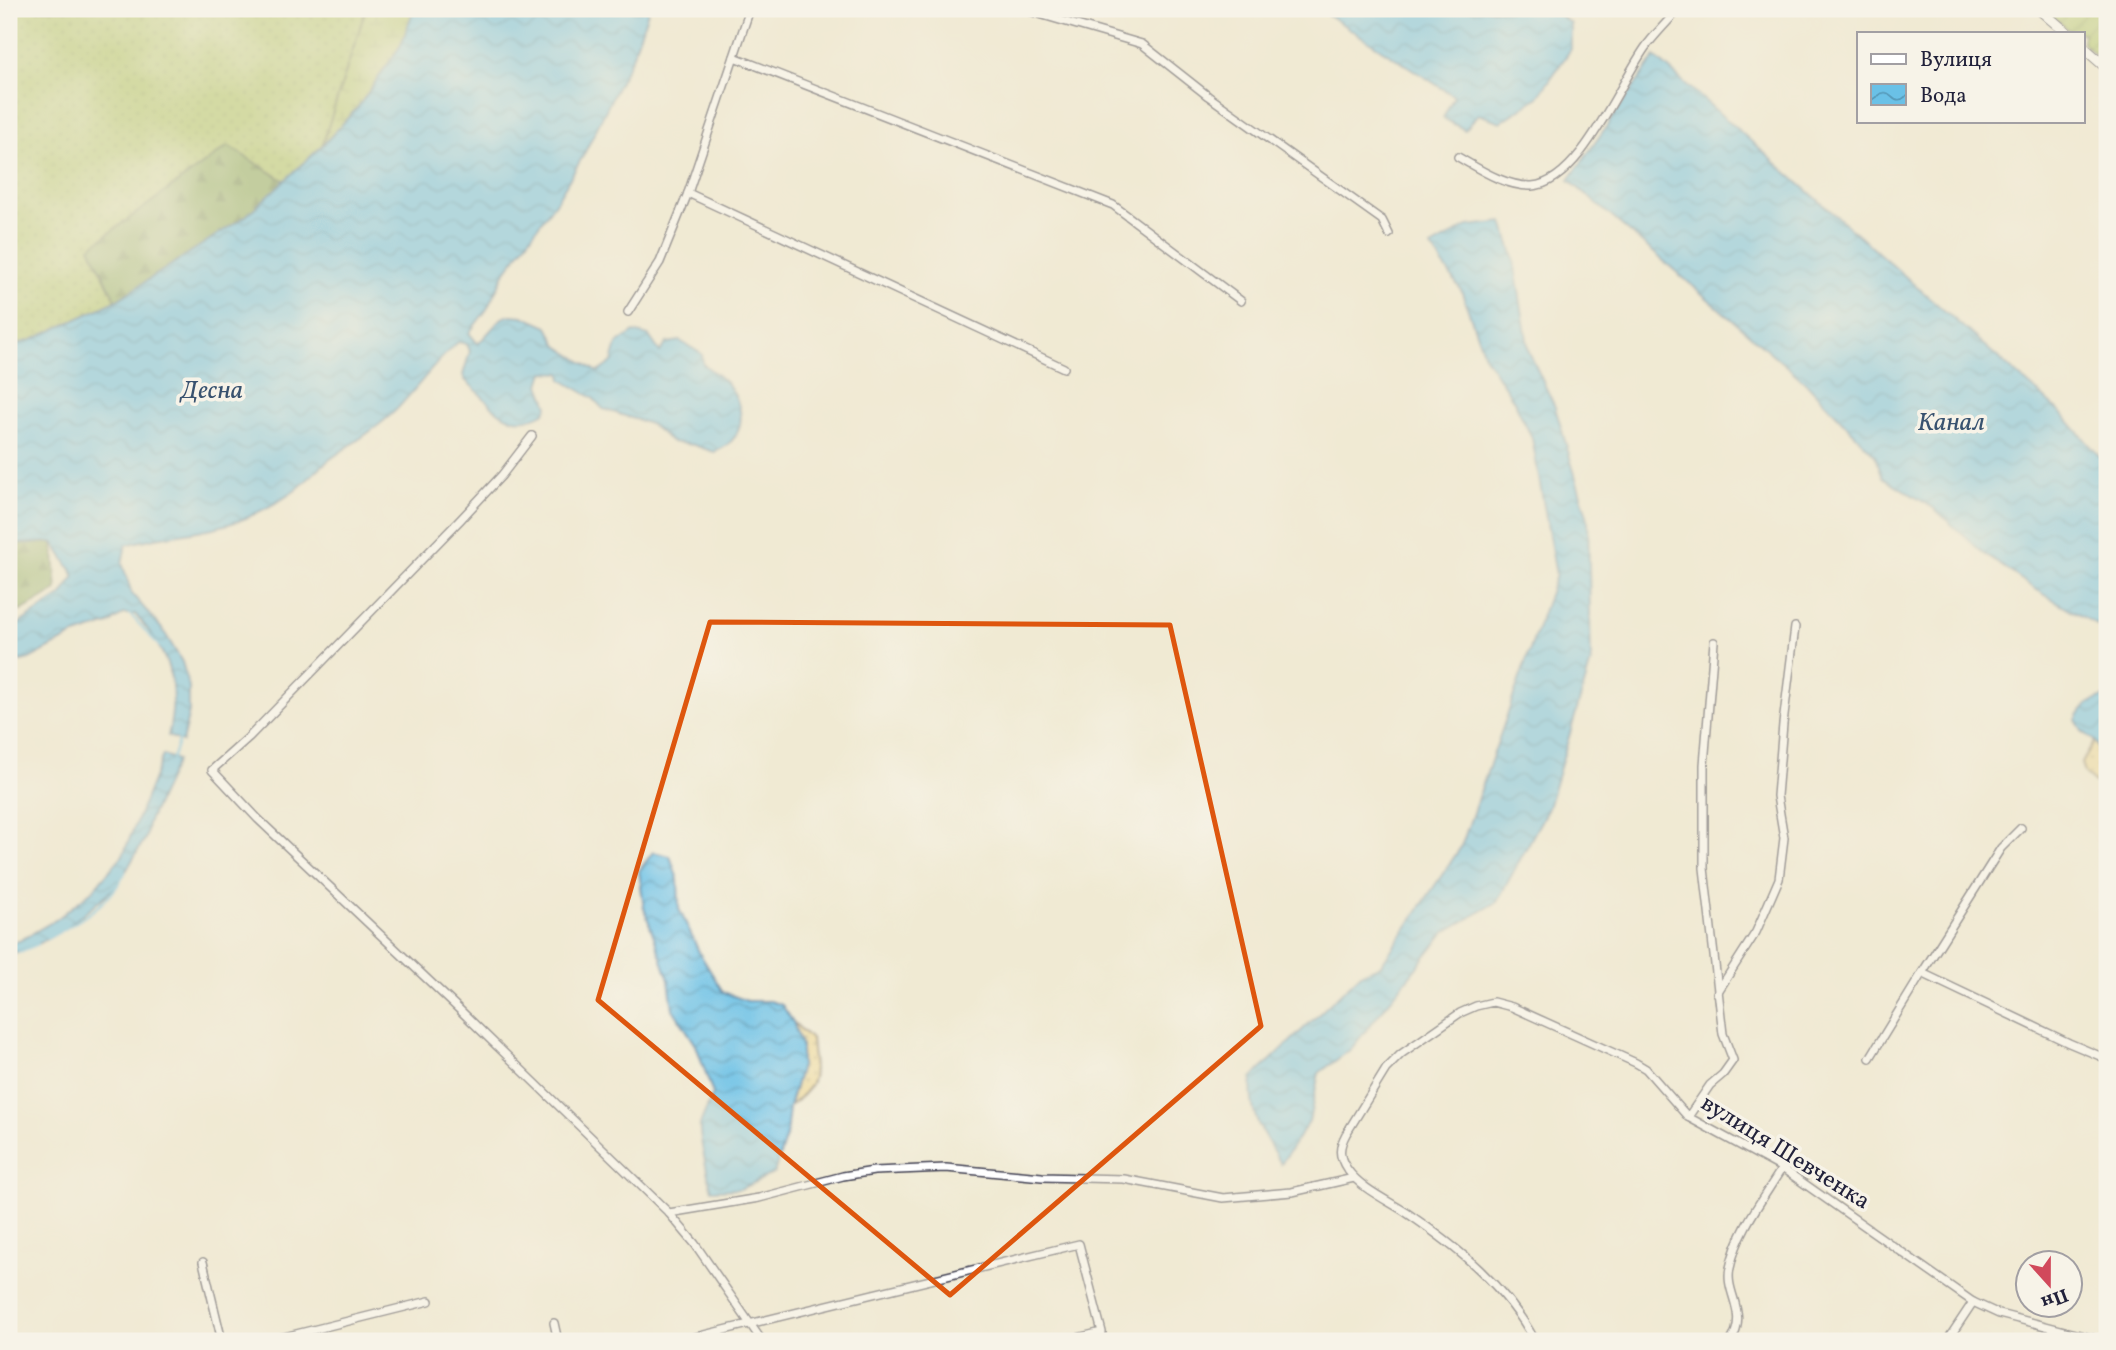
<svg xmlns="http://www.w3.org/2000/svg" width="2116" height="1350" font-family="Vollkorn,serif">
<style>
.grass{fill:url(#grass-dots);stroke:#6a7453;stroke-width:2}
.forest{fill:url(#forest-firs);stroke:#57674d;stroke-width:2}
.wetland{fill:url(#wetland-marsh);stroke:#6a7453;stroke-width:2}
.sand{fill:url(#sand-dots);stroke:#887e6c;stroke-width:2}
.garden{fill:url(#garden-furrows);stroke:#6a7453;stroke-width:2}
.water{fill:url(#water-waves);stroke:#467291;stroke-width:2}
.lines{fill:none;stroke-linecap:round;stroke-linejoin:round}
.stream{stroke:#6ac1e7;stroke-width:2.5}
.street-casing{stroke:#414052;stroke-width:10}
.secondary-casing{stroke:#414052;stroke-width:12}
.street{stroke:#fff;stroke-width:7}
.secondary{stroke:#fff;stroke-width:10}
.marked{fill:none;stroke:#de560e;stroke-width:5;stroke-linejoin:round}
.labels{text-anchor:middle;dominant-baseline:central;stroke-width:7;stroke-linejoin:round;paint-order:stroke}
.street-label{font-size:24px;fill:#22223b;stroke:#f7f3e8}
.water-label{font-size:26px;font-style:italic;fill:#38526f;stroke:#f7f3e8}
</style>
<defs>
<pattern id="grass-dots" width="8" height="8" patternUnits="userSpaceOnUse" patternTransform="scale(1.75)"><rect width="8" height="8" fill="#b1c76b"/><path d="M2 2h.1M6 6h.1" fill="none" stroke="#98ab5e" stroke-width="1.8" stroke-linecap="round"/></pattern>
<pattern id="forest-firs" width="22" height="20" patternUnits="userSpaceOnUse" patternTransform="scale(1.75)"><rect width="22" height="20" fill="#8cac5f"/><path d="M5 1l3.5 6h-7zM16 11l3.5 6h-7z" fill="#728c50"/></pattern>
<pattern id="wetland-marsh" width="20" height="14" patternUnits="userSpaceOnUse" patternTransform="scale(1.75)"><rect width="20" height="14" fill="#b1c76b"/><path d="M1 5h8M5 5V1M11 12h8M15 12V8" fill="none" stroke="#98ab5e"/></pattern>
<pattern id="sand-dots" width="8" height="8" patternUnits="userSpaceOnUse" patternTransform="scale(1.75)"><rect width="8" height="8" fill="#eeda9e"/><path d="M2 2h.1M6 6h.1" fill="none" stroke="#ccbb89" stroke-width="1.8" stroke-linecap="round"/></pattern>
<pattern id="garden-furrows" width="10" height="10" patternUnits="userSpaceOnUse" patternTransform="scale(1.75)"><rect width="10" height="10" fill="#b1c76b"/><path d="M-1 1l2-2M0 10L10 0M9 11l2-2" fill="none" stroke="#98ab5e"/></pattern>
<pattern id="water-waves" width="16" height="10" patternUnits="userSpaceOnUse" patternTransform="scale(1.75)"><rect width="16" height="10" fill="#6ac1e7"/><path d="M0 5q4-4 8 0t8 0" fill="none" stroke="#579cbc"/></pattern>
</defs>
<rect width="100%" height="100%" fill="#f7f3e8"/>
<filter id="ink" filterUnits="userSpaceOnUse"><feTurbulence type="fractalNoise" baseFrequency=".0143" numOctaves="2"/><feDisplacementMap in="SourceGraphic" scale="14" xChannelSelector="R" yChannelSelector="G"/><feConvolveMatrix kernelMatrix="1 2 1 2 8 2 1 2 1" color-interpolation-filters="sRGB"/></filter>
<filter id="wash" filterUnits="userSpaceOnUse"><feTurbulence type="fractalNoise" baseFrequency=".00686" numOctaves="4" result="noise"/><feDisplacementMap in="SourceGraphic" scale="28" xChannelSelector="R" yChannelSelector="G"/><feGaussianBlur stdDeviation="1.57" result="paint"/><feColorMatrix in="noise" values="0 0 0 0 0 0 0 0 0 0 0 0 0 0 0 0 0 1.4 0 .05"/><feComposite in="paint" operator="in"/></filter>
<g filter="url(#wash)">
<rect width="100%" height="100%" fill="#f0ead3"/>
<path class="grass" d="M9,9H366L322,146L285,181L246,216L116,301L32,340L9,346Z"/>
<g class="forest">
<path d="M228,146L285,181L246,216L116,301L90,247Z"/>
<path d="M53,542L57,590L21,611H9V544Z"/>
</g>
<path class="wetland" d="M366,9H414L401,45L358,107L322,146Z"/>
<g class="sand">
<path d="M2095,741L2107,767V794L2085,774L2082,763Z"/>
<path d="M793,1022L811,1039C814,1077 821,1081 789,1107C799,1071 806,1059 793,1022Z"/>
</g>
<path class="garden" d="M2044,9H2107V65L2083,43V33H2072Z"/>
<g class="water">
<path d="M414,9H649L632,57L583,156L557,200L504,274L487,309L469,333L478,344L502,318L511,315L523,316L548,327L558,346L598,372L612,362L617,344L634,332L649,336L660,352L667,343L680,341L702,354L703,364C711,371 722,377 728,385C748,411 745,440 714,452L694,445L672,442L650,424L603,409L593,398L562,380L561,373L544,372L540,385L548,406L545,412C505,435 491,401 465,380L463,375L470,351L467,344L458,342C435,362 418,387 397,409C376,430 352,443 329,460C317,469 308,480 297,489C282,501 263,510 246,518C206,534 166,533 126,545L122,563L132,594L163,630L182,662L189,687V712L182,742L168,736C180,684 170,653 135,614H124L109,624L72,636L29,659L9,664V630L61,596L75,576L53,542L9,544V346L32,340L116,301L246,216L322,146L358,107L401,45Z"/>
<path d="M1319,9H1551L1571,24V49L1538,97L1501,122L1478,114L1465,130L1443,118L1454,96Z"/>
<path d="M1655,57L2044,398L2068,420L2107,465V641L2102,628L2035,589L1983,553L1935,509L1883,477L1875,455L1805,382L1569,180Z"/>
<path d="M1503,222L1513,255L1529,352L1555,407L1588,519L1591,662L1548,808L1497,902L1445,932L1351,1049L1319,1073L1309,1121L1281,1164C1263,1133 1248,1116 1252,1078L1362,973L1381,965L1461,847L1556,575L1532,438L1514,401L1484,355L1461,290L1431,247L1468,226Z"/>
<path d="M2107,696V767L2095,741L2082,731L2076,720C2082,705 2092,701 2107,696Z"/>
<path d="M163,755L177,760L148,823L146,837L117,886L66,928L40,943L9,955V942L19,941L57,919L92,891L123,855Z"/>
<path d="M653,852L670,856L678,880L679,909L700,954L723,992L747,1001H770L782,1005L793,1022L801,1045V1066L789,1107L786,1136L774,1173L740,1189L712,1190C709,1181 698,1132 700,1125C703,1115 709,1104 713,1094L696,1045L673,1009L669,980L644,908L639,871Z"/>
</g>
<g class="lines">
<g class="stream">
<path d="M129,613L162,649"/>
<path d="M172,759L179,739"/>
<path d="M47,939C76,923 112,903 125,872"/>
<path d="M19,952L38,944"/>
</g>
</g>
</g>
<g filter="url(#ink)">
<g class="lines">
<g class="street-casing">
<g id="street">
<path d="M1022,9L1142,44L1208,96L1382,220L1389,234"/>
<path d="M734,57L1113,205L1241,301"/>
<path d="M1458,157C1479,169 1506,187 1532,186C1581,183 1620,81 1647,45C1657,32 1669,20 1679,9"/>
<path d="M688,193L1064,368"/>
<path d="M628,312L660,262L688,193L750,9"/>
<path d="M532,436L502,475L461,519L249,737L212,770L258,819L462,1012L669,1213L695,1244L762,1341"/>
<path d="M1922,973L2001,848L2021,828"/>
<path d="M1717,993L1756,932L1779,879L1784,838L1777,796L1783,724L1795,627"/>
<path d="M1870,1058L1922,973L2069,1043L2107,1059"/>
<path d="M1688,1117L1710,1085L1723,1074L1733,1060L1723,1034L1704,868V765L1714,642"/>
<path d="M669,1213L759,1198L843,1176L874,1171L946,1168L1042,1177L1124,1179L1223,1198L1292,1192L1354,1178"/>
<path d="M203,1262L222,1341"/>
<path d="M554,1323L558,1341"/>
<path d="M268,1341L429,1301"/>
<path d="M679,1341L1079,1244L1102,1332L1064,1341"/>
<path d="M1535,1341C1507,1287 1457,1247 1407,1213C1387,1200 1360,1188 1347,1169C1338,1156 1339,1147 1346,1134L1386,1069L1401,1054L1460,1013L1476,1006L1493,1002L1512,1007L1636,1063L1646,1069L1688,1117L1782,1168L1973,1302L1999,1314L2103,1341"/>
<path d="M1731,1341C1749,1312 1724,1293 1730,1268C1737,1232 1763,1199 1782,1168"/>
<path d="M1947,1341L1973,1302"/>
</g>
</g>
<g class="secondary-casing">
<g id="secondary">
<path d="M2039,9L2067,33"/>
<path d="M2083,47L2107,68"/>
</g>
</g>
<use href="#street" class="street"/>
<use href="#secondary" class="secondary"/>
</g>
</g>
<path d="M0 0H2116V1350H0ZM710,622L1170,625L1261,1026L950,1295L598,1000Z" fill="#f0ead3" fill-opacity=".55" fill-rule="evenodd"/>
<path class="marked" d="M710,622L1170,625L1261,1026L950,1295L598,1000Z"/>
<g class="labels">
<g class="street-label">
<text transform="translate(1785 1153) rotate(32)">вулиця Шевченка</text>
</g>
<g class="water-label">
<text x="212" y="391">Десна</text>
<text x="1951" y="423">Канал</text>
</g>
</g>
<rect width="2116" height="1350" fill="none" stroke="#f7f3e8" stroke-width="35"/>
<rect x="1857" y="32" width="228" height="91" fill="#f7f3e8" stroke="#a29fa3" stroke-width="2"/>
<rect x="1871" y="54" width="35" height="10" fill="#ffffff" stroke="#a29fa3" stroke-width="2"/>
<text x="1920" y="66" font-size="21" fill="#22223b">Вулиця</text>
<rect x="1871" y="84" width="35" height="21" fill="url(#water-waves)" stroke="#a29fa3" stroke-width="2"/>
<text x="1920" y="102" font-size="21" fill="#22223b">Вода</text>
<g transform="translate(2049 1284) rotate(159)"><circle r="33" fill="#f7f3e8" stroke="#a29fa3" stroke-width="2"/>
<path d="M0-5L12 26L0 18L-12 26Z" fill="#d1495b"/>
<text y="-10" font-size="19" font-weight="bold" text-anchor="middle" fill="#22223b">Пн</text>
</g>
</svg>
